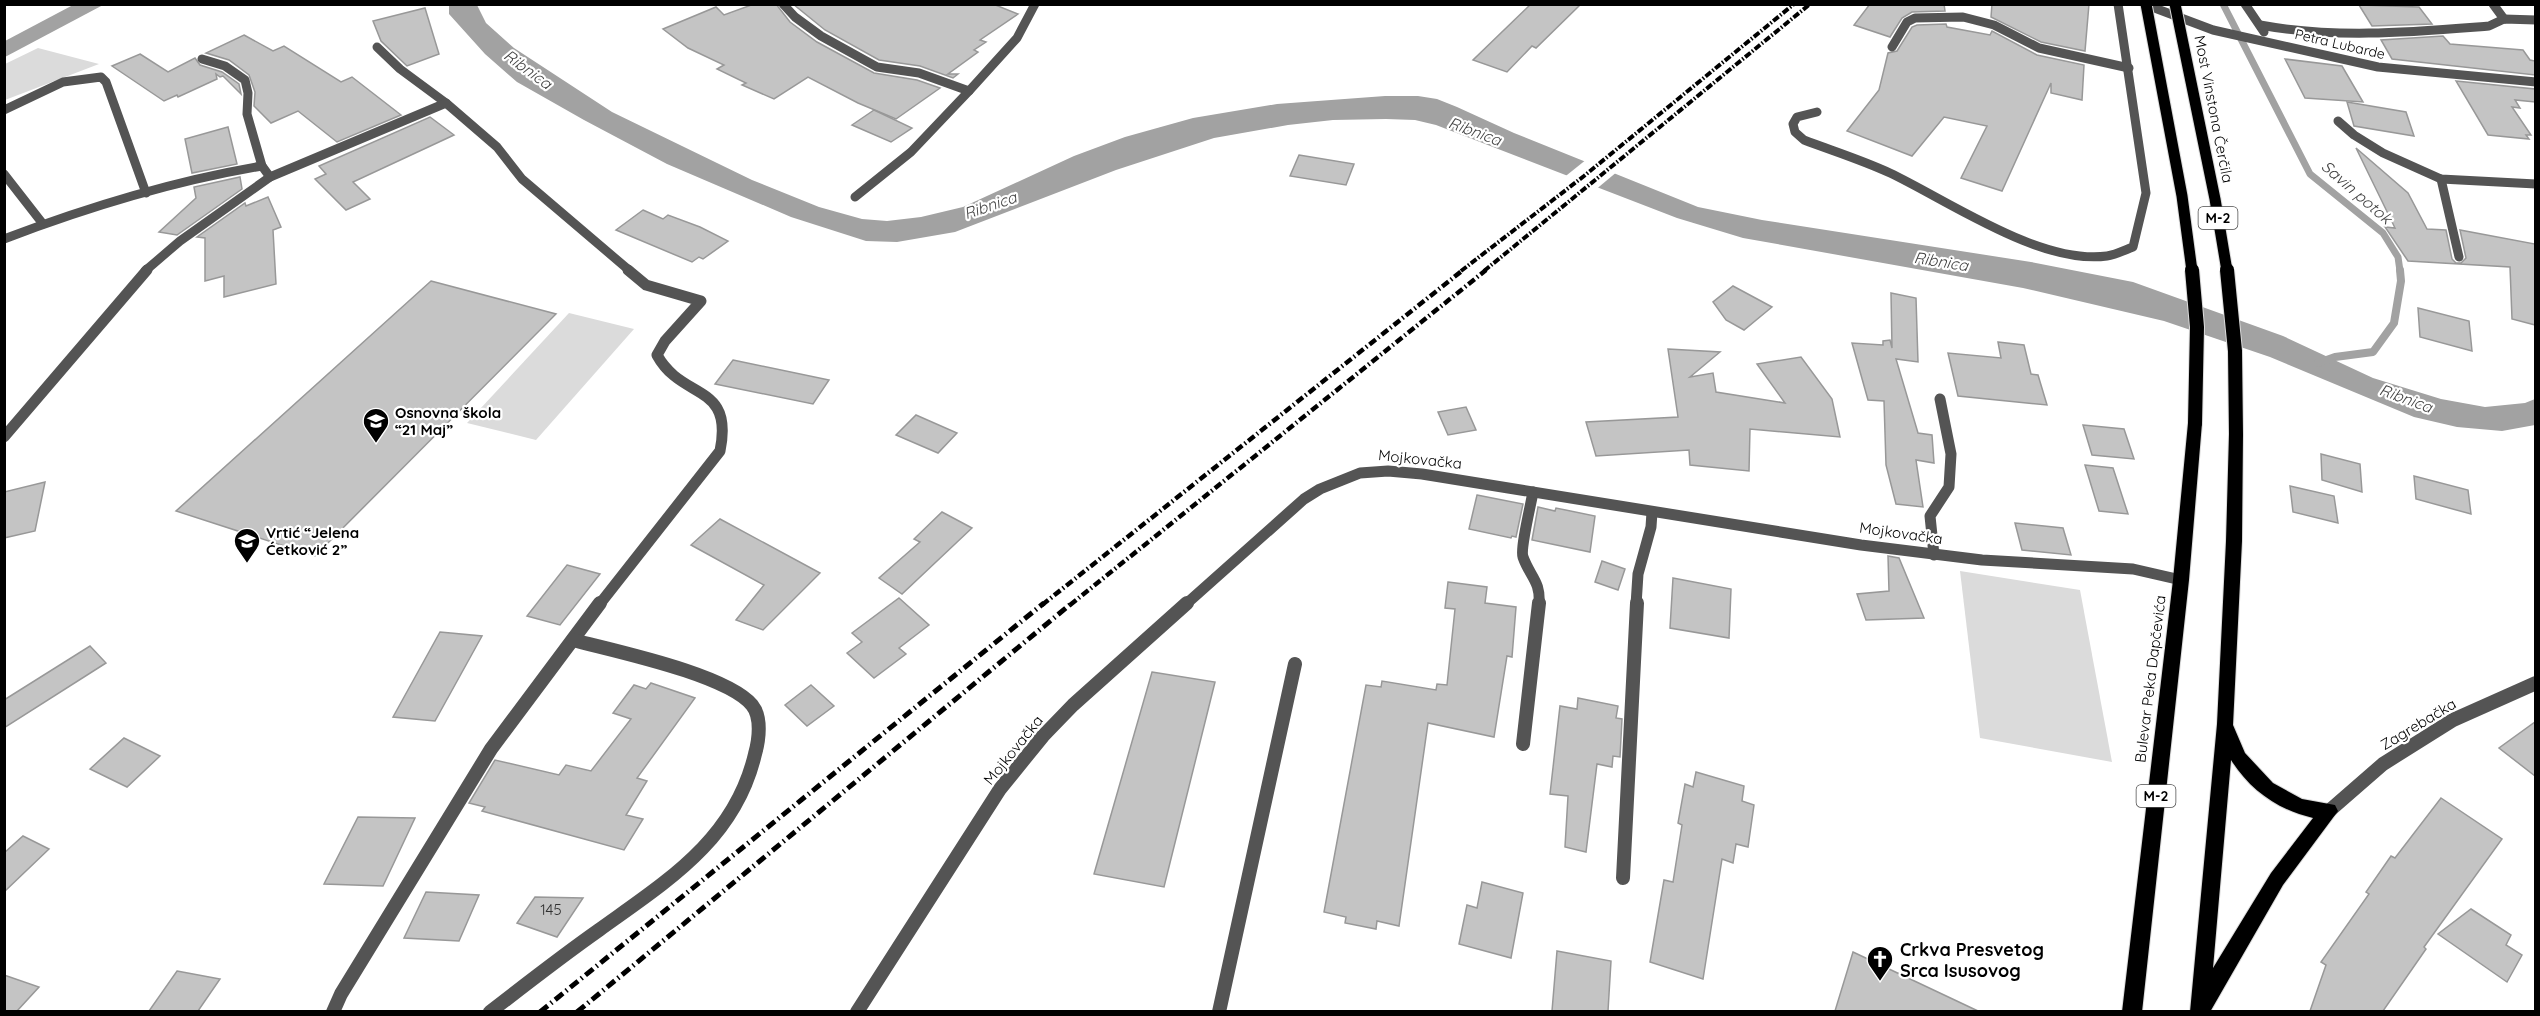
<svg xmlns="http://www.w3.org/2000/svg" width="2540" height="1016" font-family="Quicksand,sans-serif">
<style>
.green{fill:#dbdbdb}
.water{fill:#a2a2a2}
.pier{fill:#fff}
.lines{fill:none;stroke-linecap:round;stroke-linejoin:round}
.stream-far1{stroke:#a2a2a2;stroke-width:7}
.stream{stroke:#a2a2a2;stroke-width:8}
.building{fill:#c4c4c4;stroke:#989898;stroke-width:1.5}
.primary-casing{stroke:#dbdbdb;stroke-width:2}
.minor-far2{stroke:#545454;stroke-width:9}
.minor-far1{stroke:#545454;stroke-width:11}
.minor{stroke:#545454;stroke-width:14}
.primary{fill:#000;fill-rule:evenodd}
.rail-far2{stroke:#000;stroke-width:4;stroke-dasharray:7 2 1.5 2;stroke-linecap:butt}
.rail-far1{stroke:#000;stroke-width:4.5;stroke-dasharray:8 3 1.5 3;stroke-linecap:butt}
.rail{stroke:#000;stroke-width:5;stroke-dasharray:10 4 1.5 4;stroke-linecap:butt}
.primary-bridge-far1-casing{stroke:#dbdbdb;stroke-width:13;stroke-linecap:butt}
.primary-bridge-casing{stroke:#dbdbdb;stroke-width:16;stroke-linecap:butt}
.primary-bridge-far1{stroke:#000;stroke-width:11}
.primary-bridge{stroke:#000;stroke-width:14}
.labels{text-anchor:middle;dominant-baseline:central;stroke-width:4.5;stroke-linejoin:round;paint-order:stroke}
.far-street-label{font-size:14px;fill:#000;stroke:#fff}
.shield{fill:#fff;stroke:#4c4c4c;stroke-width:1.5}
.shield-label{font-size:14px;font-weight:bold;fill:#000}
.street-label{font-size:15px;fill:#000;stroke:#fff}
.poi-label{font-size:15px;font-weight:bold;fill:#000;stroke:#fff;text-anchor:start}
.near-number-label{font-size:15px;fill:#313131}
.water-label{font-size:16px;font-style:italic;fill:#434343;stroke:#fff}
.near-poi-label{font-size:18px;font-weight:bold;fill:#000;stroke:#fff;text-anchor:start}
</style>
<rect width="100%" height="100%" fill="#fff"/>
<g class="green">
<path d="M38,48L99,64L5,100V64Z"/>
<path d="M569,313L634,329L536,440L467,423Z"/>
<path d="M1960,571L2080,590L2112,762L1980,738Z"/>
</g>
<g class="water">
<path d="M73,5H103L5,57V41Z"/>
<path d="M449,5H477L486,23L514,48L612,112L752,180L819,207L862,219L887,221L921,217L963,207L1074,156L1125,137L1193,118L1277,104L1385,96H1418L1437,99L1457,107L1514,133L1698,207L1762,220L2031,262L2133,282L2283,336L2373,378L2441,399L2485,407L2525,403L2535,399V425L2502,431L2457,427L2414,417L2270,357L2164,321L2023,288L1743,238L1677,218L1436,125L1415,120L1386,119L1333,120L1288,125L1214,138L1116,170L955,232L897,242L866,241L791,217L667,164L584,120L517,82L485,54L449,14Z"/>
</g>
<path class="pier" d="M1587,159L1618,171L1594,191L1562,179Z"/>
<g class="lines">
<path class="stream-far1" d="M2223,4L2310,174L2383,233L2398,257L2400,271"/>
<path class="stream" d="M2318,363L2335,357L2373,352L2394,323L2401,281L2400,270"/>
</g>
<g class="building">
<path d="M754,4H776L790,22L817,42L874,73L917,80L940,88L896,119L858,103L808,77L774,99L742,85L746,83L717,69L724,65L688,48L663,29L716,7L724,15Z"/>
<path d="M793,4H993L1018,14L980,40L986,42L974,50L978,52L948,74H958L953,78L920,66L879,60L825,30Z"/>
<path d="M1531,4H1581L1536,48L1532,46L1507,72L1473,60Z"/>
<path d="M1870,4H1944L1945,11L1912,12L1902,18L1890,37L1854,25Z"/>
<path d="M1992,4H2089L2085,51L2041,42L1991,17Z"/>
<path d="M2359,5L2419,7L2432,24L2372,26Z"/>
<path d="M425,8L439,54L407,66L381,41L373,21Z"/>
<path d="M1946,24L1947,27L1990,35L1992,31L2037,55L2084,65L2082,100L2051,93V83L2002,191L1961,178L1987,126L1944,117L1912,156L1847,131L1879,90L1888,53L1897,51L1912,27L1917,25Z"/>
<path d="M244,35L273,51L284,46L341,82L352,77L401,115L337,142L298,111L271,123L254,106L255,92L249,75L229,60L206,53Z"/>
<path d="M2443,36L2450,44L2523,50L2530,60L2535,61V75L2392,59L2381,40Z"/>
<path d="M140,54L168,72L195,58L200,65L222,72L239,84L241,94L223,76L220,77L216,74L217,79L178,97L177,95L164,101L112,66Z"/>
<path d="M2285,59L2342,66L2363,102L2305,98Z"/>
<path d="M2456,81L2535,89V102L2515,100L2520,108L2512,107L2531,135H2526L2529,139L2488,135Z"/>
<path d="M2347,102L2406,112L2414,136L2354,126Z"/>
<path d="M874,110L912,128L891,142L852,125Z"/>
<path d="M430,117L454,135L353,182L370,199L346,210L315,179L326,174L319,166Z"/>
<path d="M228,127L237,164L192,173L185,139Z"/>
<path d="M2356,148L2408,193L2427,229L2446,230L2452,259L2456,263H2461L2466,258L2460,230L2535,244V325L2512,319L2510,267L2408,261L2385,227L2395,228Z"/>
<path d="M1299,155L1354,164L1346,185L1290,176Z"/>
<path d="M240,177L242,189L177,235L159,232L196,198L194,187Z"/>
<path d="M268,197L281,227L273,230L276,284L224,297V276L205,281V238L197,237L245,203L246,206Z"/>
<path d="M643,210L663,219L668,215L700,227L728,241L703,259L699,257L692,262L616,230Z"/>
<path d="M431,281L556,314L315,556L176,511Z"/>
<path d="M1733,286L1772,307L1744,330L1726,320L1713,302Z"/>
<path d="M1891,293L1916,298L1918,362L1896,359L1918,433L1932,435L1934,463L1916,460L1923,507L1896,504L1886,465L1884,401L1868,400L1852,343L1883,345V341L1890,340L1892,348Z"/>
<path d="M2418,308L2469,321L2472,351L2420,337Z"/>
<path d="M1998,342L2024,345L2031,374L2038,375L2047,405L1958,396L1948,353L2001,358Z"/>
<path d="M1668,349L1720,352L1690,377L1713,373L1716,392L1785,403L1757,364L1801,357L1832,399L1840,437L1750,429L1749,471L1690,465L1689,450L1596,456L1586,422L1678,417Z"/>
<path d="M733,360L829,380L813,404L715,384Z"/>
<path d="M1466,407L1476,430L1448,435L1438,412Z"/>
<path d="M916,415L957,433L938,453L896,435Z"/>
<path d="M2083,425L2124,429L2134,459L2092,455Z"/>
<path d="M2321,454L2360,464L2362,492L2322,480Z"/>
<path d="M2085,465L2113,468L2128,514L2099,511Z"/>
<path d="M2414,476L2468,490L2471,514L2416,499Z"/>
<path d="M45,482L35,531L4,538V492Z"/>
<path d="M2290,486L2334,496L2338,523L2293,512Z"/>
<path d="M1477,495L1523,504L1516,537L1512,536L1511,538L1469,529Z"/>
<path d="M1538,507L1555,511L1556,508L1595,516L1590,552L1532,540Z"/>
<path d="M942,512L972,528L902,594L879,578L920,542L914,539Z"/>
<path d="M720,519L820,573L763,630L736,620L764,585L691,545Z"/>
<path d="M2015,523L2063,528L2071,555L2022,550Z"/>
<path d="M1888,556L1899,558L1924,618L1866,620L1857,594L1889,591Z"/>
<path d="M1602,561L1625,569L1618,590L1595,582Z"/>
<path d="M567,565L600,574L560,625L527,616Z"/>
<path d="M1673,578L1731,589L1729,638L1670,628Z"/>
<path d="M1448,582L1487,587L1485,603L1516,607L1512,657L1507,656L1494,737L1428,723L1399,926L1377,921L1376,929L1345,923L1346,917L1324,912L1366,685L1381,687L1382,681L1436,690L1437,684L1447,685L1455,609L1445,608Z"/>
<path d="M899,598L929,625L899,648L906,654L874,678L847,653L862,642L852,633Z"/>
<path d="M440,632L482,636L435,721L393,717Z"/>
<path d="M90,646L106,663L4,728V700Z"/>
<path d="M1152,672L1215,682L1164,887L1094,874Z"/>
<path d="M651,683L695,698L637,778L647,781L626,815L643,819L624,850L482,811L485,807L469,803L495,760L559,775L566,765L591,771L631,719L613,713L634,685L646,689Z"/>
<path d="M811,685L834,706L807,726L785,705Z"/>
<path d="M1578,698L1618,706L1616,718L1622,719L1620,757L1613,756L1612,767L1597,764L1586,852L1565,847L1568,796L1550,794L1560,706L1577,709Z"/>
<path d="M2535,722V776L2499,748Z"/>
<path d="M124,738L160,756L127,787L90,769Z"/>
<path d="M1696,772L1744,786L1742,801L1754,805L1748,847L1736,844L1733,863L1722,859L1703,979L1650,962L1664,880L1673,882L1682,825L1678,823L1685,784L1693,787Z"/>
<path d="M2441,798L2502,839L2424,947L2426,949L2383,1011H2310L2326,965L2321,962L2369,894L2366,892L2391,856L2395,858Z"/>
<path d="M358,817L415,818L383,886L324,884Z"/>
<path d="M23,836L49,849L4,892V853Z"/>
<path d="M1482,882L1523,893L1511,958L1459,944L1467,905L1477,908Z"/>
<path d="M426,892L479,895L459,941L404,938Z"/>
<path d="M535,897L583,898L557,937L517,923Z"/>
<path d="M2471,909L2511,935L2506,945L2522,955L2507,982L2438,934Z"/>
<path d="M1557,951L1611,961L1608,1011H1552Z"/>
<path d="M1853,952L1978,1011H1835Z"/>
<path d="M177,971L220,979L198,1011H149Z"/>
<path d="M4,975L39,987L17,1011H4Z"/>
</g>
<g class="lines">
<g class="primary-casing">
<g id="primary">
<path d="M2195,418L2202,423L2189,580L2142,1012H2122L2173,580L2188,423Z"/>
<path d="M2236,429L2243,434L2242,541L2233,725L2245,753L2273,783L2302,799L2335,805L2338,811L2283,885L2210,1012H2190L2217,724L2226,541L2229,434ZM2231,760C2250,790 2278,810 2313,818L2271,873L2213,968Z"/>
</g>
</g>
<g class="minor-far2">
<path d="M783,4L795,17L821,36L877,67L919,73L969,91"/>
<path d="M2144,4L2213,30L2378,67L2536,82"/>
<path d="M2245,4L2264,32"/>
<path d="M2493,4L2504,19"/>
<path d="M2260,25C2337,39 2412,32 2489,26L2504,19L2536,20"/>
<path d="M377,47L400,69L446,103L497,147L522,179L630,271"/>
<path d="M1892,47L1907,22L1915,18L1963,17L1994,25L2039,48L2129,68"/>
<path d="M202,59L225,66L245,80L248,93L247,114L262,166"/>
<path d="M4,110L63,82L101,77L106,82L146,193"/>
<path d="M1817,112L1797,117L1793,124L1795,132L1804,140C1833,151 1862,160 1890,173C1949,201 2040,265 2107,256C2115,255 2125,250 2133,247L2146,193L2118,4"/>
<path d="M2338,121L2354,135L2383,153L2441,179L2536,184"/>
<path d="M4,174L43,224"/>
<path d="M270,177L446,103"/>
<path d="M2441,179L2459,257"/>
<path d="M855,197L911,152L969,91L1017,38L1035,4"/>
<path d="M4,239C88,207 173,181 262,166L270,177L180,241L145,271"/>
</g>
<g class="minor-far1">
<path d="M4,437L147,270"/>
<path d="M1533,492C1531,504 1520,549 1523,557C1530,577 1541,581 1539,605"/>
<path d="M1934,555L1930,516L1949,487L1951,454L1940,399"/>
<path d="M599,605L720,451C734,382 682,401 657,355L665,341L701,301L646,285L628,270"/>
<path d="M1185,605L1304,499L1320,489L1360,473L1388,471L1422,474L1861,545L1982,560L2133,569L2181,580"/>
<path d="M1636,605L1638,574L1651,527L1652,512"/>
</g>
<g class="minor">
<path d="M1523,744L1539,603"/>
<path d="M2329,811L2383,764L2453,720L2536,683"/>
<path d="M1623,878L1637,603"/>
<path d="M333,1012L341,994L491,749L600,603"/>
<path d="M490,1012C526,984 562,956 599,930C667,881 735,840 755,754C759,740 762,717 752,705C726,674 614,651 573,640"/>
<path d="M857,1012L1000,789L1043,736L1073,705L1187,603"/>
<path d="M1219,1012L1295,664"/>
</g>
<use href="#primary" class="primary"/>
<g class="rail-far2">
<path d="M1461,271L1584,176L1794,4"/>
<path d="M1484,271L1810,4"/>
</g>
<g class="rail-far1">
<path d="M1042,605L1463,270"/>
<path d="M1070,605L1486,270"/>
</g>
<g class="rail">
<path d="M540,1012L1044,603"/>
<path d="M577,1012L1072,603"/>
</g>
<g class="primary-bridge-far1-casing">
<g id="primary-bridge-far1">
<path d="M2146,4L2182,196L2192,271"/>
<path d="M2175,4L2215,199L2227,271"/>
</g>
</g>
<g class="primary-bridge-casing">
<g id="primary-bridge">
<path d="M2192,270L2197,327L2195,423"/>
<path d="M2227,270L2235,351L2236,434"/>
</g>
</g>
<use href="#primary-bridge-far1" class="primary-bridge-far1"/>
<use href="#primary-bridge" class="primary-bridge"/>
</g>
<defs>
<g id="school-pin" transform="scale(1.35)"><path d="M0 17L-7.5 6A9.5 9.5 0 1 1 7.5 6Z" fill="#000" stroke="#fff"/><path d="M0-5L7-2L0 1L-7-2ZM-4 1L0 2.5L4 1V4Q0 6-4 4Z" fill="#fff"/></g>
<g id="church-pin" transform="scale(1.35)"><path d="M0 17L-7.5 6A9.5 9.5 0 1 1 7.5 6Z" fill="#000" stroke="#fff"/><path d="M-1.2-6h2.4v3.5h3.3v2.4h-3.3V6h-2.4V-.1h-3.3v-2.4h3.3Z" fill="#fff"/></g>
</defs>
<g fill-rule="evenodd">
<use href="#school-pin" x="376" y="421"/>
<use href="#school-pin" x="247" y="541"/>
<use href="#church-pin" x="1880" y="959"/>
</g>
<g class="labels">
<g class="far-street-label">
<text transform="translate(2340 44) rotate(13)">Petra Lubarde</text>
</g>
<g class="shield">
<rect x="2198.5" y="207" width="39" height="22" rx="4.5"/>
<rect x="2136.5" y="785" width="39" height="22" rx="4.5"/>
</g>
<g class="shield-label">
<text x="2218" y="218">M-2</text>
<text x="2156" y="796">M-2</text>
</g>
<g class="street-label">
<text transform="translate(2214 109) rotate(79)">Most Vinstona Čerčila</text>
<text transform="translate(1420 459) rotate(6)">Mojkovačka</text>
<text transform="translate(1901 533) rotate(8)">Mojkovačka</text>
<text transform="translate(2150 679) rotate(-83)">Bulevar Peka Dapčevića</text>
<text transform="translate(2418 724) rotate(-31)">Zagrebačka</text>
<text transform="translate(1013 750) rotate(-51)">Mojkovačka</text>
</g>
<g class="poi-label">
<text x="395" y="412">Osnovna škola<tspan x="395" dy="17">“21 Maj”</tspan></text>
<text x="266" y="532">Vrtić “Jelena<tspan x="266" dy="17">Ćetković 2”</tspan></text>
</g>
<g class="near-number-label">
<text x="551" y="909">145</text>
</g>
<g class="water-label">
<text transform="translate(528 69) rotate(36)">Ribnica</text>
<text transform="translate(1475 131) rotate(20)">Ribnica</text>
<text transform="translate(2357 192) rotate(41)">Savin potok</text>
<text transform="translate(990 205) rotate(-19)">Ribnica</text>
<text transform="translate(1941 261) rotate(9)">Ribnica</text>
<text transform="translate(2406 398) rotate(20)">Ribnica</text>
</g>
<g class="near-poi-label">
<text x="1900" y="949">Crkva Presvetog<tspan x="1900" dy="21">Srca Isusovog</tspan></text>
</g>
</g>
<rect width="2540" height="1016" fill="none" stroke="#000000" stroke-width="12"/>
</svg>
